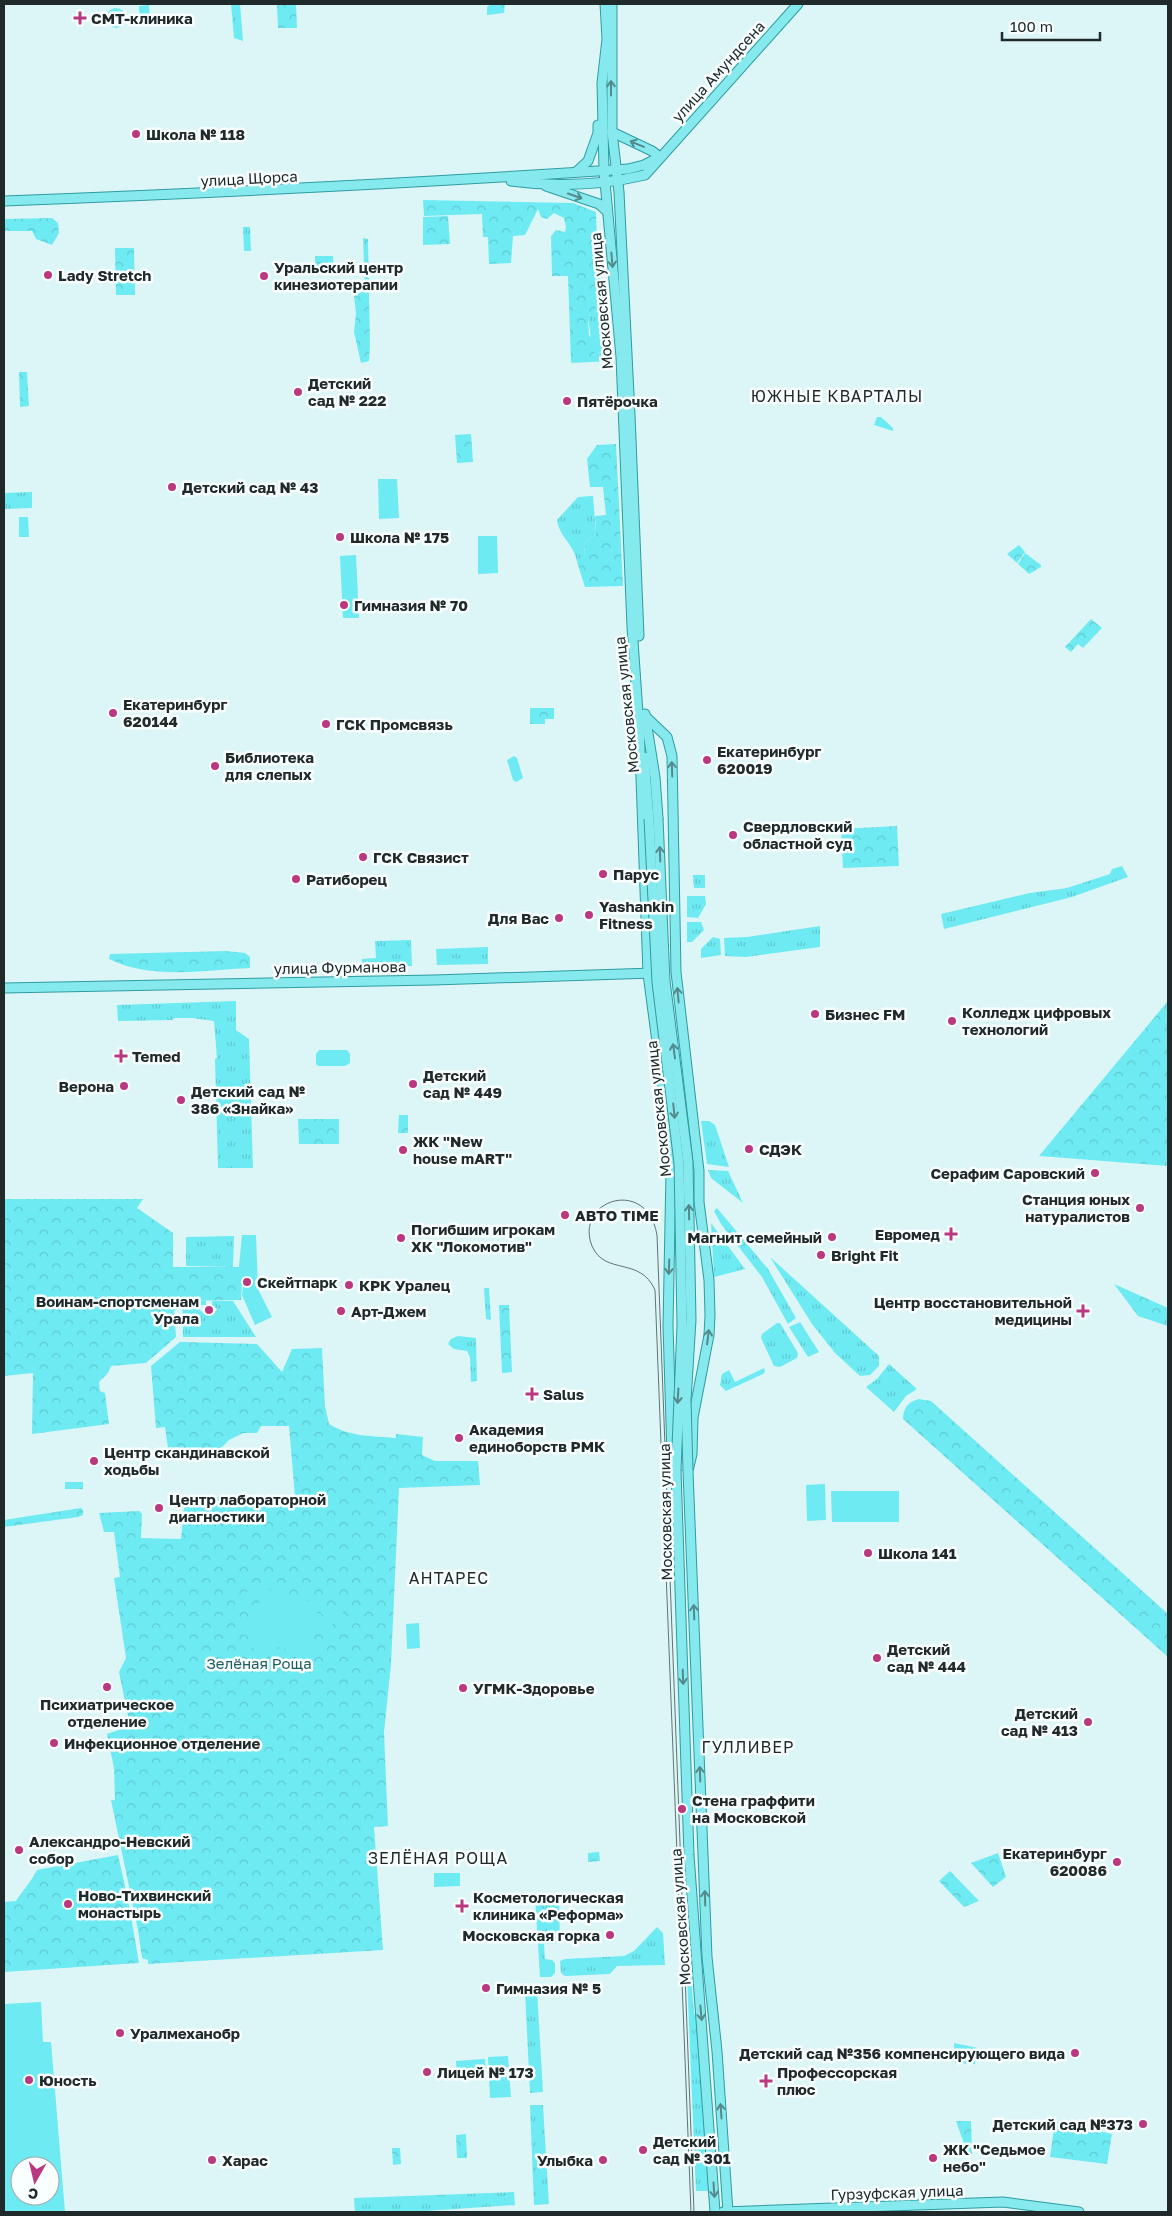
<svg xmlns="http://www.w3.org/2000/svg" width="1172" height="2216" font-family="'Golos Text',sans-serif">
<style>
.grass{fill:url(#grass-tufts)}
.forest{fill:url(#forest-crowns)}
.pitch{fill:#6eeaf2;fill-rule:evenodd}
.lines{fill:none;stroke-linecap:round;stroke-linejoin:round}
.major-casing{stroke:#2e9ca2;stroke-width:11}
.major{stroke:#86e9ee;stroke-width:9}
.tram{stroke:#637273;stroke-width:1}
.major-bridge-casing{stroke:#2e9ca2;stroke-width:11;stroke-linecap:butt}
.major-bridge{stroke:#86e9ee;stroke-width:9}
.oneway{stroke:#538a8c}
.poi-dot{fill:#ba387f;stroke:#f9feff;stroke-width:2}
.labels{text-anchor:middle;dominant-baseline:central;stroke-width:5;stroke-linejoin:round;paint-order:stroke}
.poi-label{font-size:15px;font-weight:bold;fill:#202a2a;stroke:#f9feff;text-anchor:start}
.street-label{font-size:15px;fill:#202a2a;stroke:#f9feff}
.park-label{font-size:15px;fill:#1f5c60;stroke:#f9feff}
.neighbourhood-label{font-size:16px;letter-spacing:1px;fill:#202a2a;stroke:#f9feff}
</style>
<defs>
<pattern id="grass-tufts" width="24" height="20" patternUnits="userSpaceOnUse" patternTransform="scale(1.25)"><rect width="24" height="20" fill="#6eeaf2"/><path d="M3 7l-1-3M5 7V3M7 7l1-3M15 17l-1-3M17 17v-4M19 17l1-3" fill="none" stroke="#5fc9d0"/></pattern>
<pattern id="forest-crowns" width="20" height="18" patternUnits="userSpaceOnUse" patternTransform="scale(1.25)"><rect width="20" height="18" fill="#6eeaf2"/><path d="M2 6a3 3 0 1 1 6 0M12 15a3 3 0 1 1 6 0" fill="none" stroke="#5fc9d0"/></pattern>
</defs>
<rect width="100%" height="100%" fill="#dcf6f7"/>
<g class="grass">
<path d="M231,4H240L243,41L234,38Z"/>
<path d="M243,227H250L251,251H244Z"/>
<path d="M605,290L613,357L593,355L588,316L595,315L596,307L601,303L603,291Z"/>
<path d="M32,492V508L4,509V493Z"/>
<path d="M593,496L596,534L585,543L584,557L577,562C575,545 559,537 557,520L578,497Z"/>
<path d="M1122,866L1128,877L1072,897L944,929L941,914L1030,893L1067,888L1110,874L1112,869Z"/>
<path d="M693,875H705V888H694Z"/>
<path d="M687,896H705L706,904L698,918L687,917Z"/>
<path d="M687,922H701L704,930L692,942H687Z"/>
<path d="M820,926V947L746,957L725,956L724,938L747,937Z"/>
<path d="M713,937L720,939L721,955L701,958V949Z"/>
<path d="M411,940L412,966L362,967V959L376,958L375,941Z"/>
<path d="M488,947V964L437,965L436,949Z"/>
<path d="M236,1001V1030L249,1039L253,1168H218L215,1059L217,1058L214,1021L192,1018H174L173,1020L118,1021L117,1005Z"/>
<path d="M701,1121H709L715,1125L729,1167L707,1164Z"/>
<path d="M708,1170L728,1171L743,1203L711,1178Z"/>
<path d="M717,1208L768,1269L796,1318L788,1324L762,1277L721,1224L714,1211Z"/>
<path d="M711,1223L745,1269L714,1277Z"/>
<path d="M234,1236L233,1267L186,1266V1237Z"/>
<path d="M770,1257L879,1356V1366L870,1375L860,1376L835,1353L812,1324Z"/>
<path d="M484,1288H489L491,1320L486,1319Z"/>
<path d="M182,1301H206V1305H201L200,1310L204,1314H214L217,1309L212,1305V1301H233L256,1337H183Z"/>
<path d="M800,1322L819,1352L808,1357L789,1327Z"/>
<path d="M777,1323H780L798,1353L797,1358L780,1367L774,1366L761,1338L762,1334Z"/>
<path d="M458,1336L476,1338L477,1381L471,1382L470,1357L467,1351L454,1349L448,1344L451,1339Z"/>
<path d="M889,1364L917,1389L906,1396L894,1412L866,1387L877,1379Z"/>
<path d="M764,1368L765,1372L763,1374L726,1391L720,1385L722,1374L729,1370L735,1382Z"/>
<path d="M538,1893L549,1894V1900L559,1902L560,1943L544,1944L545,1959L552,1960L555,1963V1973L551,1977H540L535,1897Z"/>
<path d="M657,1927L663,1933L665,1965L617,1966L610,1974L565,1976L561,1973L560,1961L565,1959L624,1956L634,1951Z"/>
<path d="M686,1953H689L694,2013L698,2023L708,2191H696Z"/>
<path d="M537,1990L543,2092L530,2093L525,1991Z"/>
<path d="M530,2105H543L549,2204L534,2205Z"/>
<path d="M514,2192L515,2205L411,2212H355L354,2198Z"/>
</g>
<g class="forest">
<path d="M279,4H296L297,28H278L277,6Z"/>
<path d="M491,4H505L504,13L487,15V7Z"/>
<path d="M149,5L150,25L140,26L139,6Z"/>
<circle cx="116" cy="18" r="10"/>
<path d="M423,200L573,203L596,212L598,275L605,290L603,291L601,304L596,307L595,315L588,316L589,335L599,345L593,355L613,357L610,361L571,363L568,276H552L551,236L556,230L565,232L566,227L564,218L554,213L547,219L541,217L538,209L525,235L513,236L511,263L489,264L488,237H483L482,214L424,216Z"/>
<path d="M448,216L450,244L423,245V217Z"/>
<path d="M52,218L58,223L59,233L52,245L36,239L32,231H4V219Z"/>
<path d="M363,238L368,239L370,346L369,361L361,363L354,332L356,313L354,296L365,290Z"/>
<path d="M115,248H134L135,295H116Z"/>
<path d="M315,256H333L334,272L315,273Z"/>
<path d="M19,372H27L29,406L20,407Z"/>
<path d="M877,417H881L893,428V431L874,425Z"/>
<path d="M471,434L473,462L457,463L455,435Z"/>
<path d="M616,444L623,586L585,587L577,562L584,556L585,543L596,534L595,516L606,515L603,487H590L587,459L597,445Z"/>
<path d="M1019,545L1025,552L1017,563L1007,554Z"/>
<path d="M1025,553L1041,565V567L1029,574L1018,564Z"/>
<path d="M1091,619L1102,628L1083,648L1078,644L1071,652L1065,647Z"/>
<path d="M530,708H554V719H545V724H530Z"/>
<path d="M897,826L899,866L843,868L841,829Z"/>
<path d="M226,951L245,953L250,957V968C204,970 152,980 109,959L110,954Z"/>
<path d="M1168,1001V1166L1039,1156Z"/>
<path d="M399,1115H408V1133H398Z"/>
<path d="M298,1119H339V1144H299Z"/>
<path d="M4,1199H143L137,1208L173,1233V1267H243L241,1300L182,1301L179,1309L174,1311L176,1337L146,1363L111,1366L108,1373L99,1382L100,1391L105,1393L109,1424L32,1434L33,1373L4,1376Z"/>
<path d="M1114,1284L1168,1308V1326L1138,1316Z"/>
<path d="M499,1305H509L512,1372L502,1373Z"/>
<path d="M180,1342L257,1344L282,1372L292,1349L322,1348L325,1406L329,1424C350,1437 372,1436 396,1438V1434L423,1437L422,1455L435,1461H478L480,1485L399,1488L391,1664L384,1732L388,1826L374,1827L383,1950L148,1964V1960L142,1958L138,1930L111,1800H115L114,1768L107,1734L130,1726L119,1672L126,1658L114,1578L120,1577L114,1532H104L99,1513L139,1511L142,1514L141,1538L181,1539L184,1508L190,1503H213L219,1496L230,1503L294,1504L295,1497L289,1426H261L257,1433H243L229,1440L217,1452L197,1459L183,1455L179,1447L168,1448L165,1427L156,1428L151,1366Z"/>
<path d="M919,1399L931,1401L1168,1614V1657L903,1419C903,1408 908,1402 919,1399Z"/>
<rect x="65" y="1482" width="18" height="7"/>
<path d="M81,1508L83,1510V1515L78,1517L4,1527V1520Z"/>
<path d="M599,1852L600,1861L588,1862V1853Z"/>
<path d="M998,1853L1006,1877L993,1887L971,1863Z"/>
<path d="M118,1855L128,1899L139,1963L4,1972V1902L16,1901C23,1890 31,1882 37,1870Z"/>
<path d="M950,1871L979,1901L964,1907L939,1881Z"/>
<path d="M954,2043L978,2048L975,2064L955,2063Z"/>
<path d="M956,2121H971L972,2154L967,2152Z"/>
<path d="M1055,2121L1112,2134L1107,2164L1050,2157Z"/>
<path d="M466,2134L467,2158H457L456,2135Z"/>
<path d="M392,2148H400L401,2164L393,2165Z"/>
</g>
<g class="pitch">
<path d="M378,479H397L399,518L379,519Z"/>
<path d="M19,517H28L29,537H19Z"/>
<path d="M478,536H497L498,573L478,574Z"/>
<path d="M356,555L359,618H343L340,556Z"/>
<path d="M514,756L517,758L523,778L516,782L513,780L507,760Z"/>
<path d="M319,1050H347L350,1054V1063L345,1066H318L316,1064V1054Z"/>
<path d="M242,1235H256L258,1289L272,1317L255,1325L242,1295L243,1286H237Z"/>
<path d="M825,1484L826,1520L807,1521L806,1485Z"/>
<path d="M831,1491H899V1522H832Z"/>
<path d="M260,1587L318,1604C329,1610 335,1620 332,1632C330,1639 328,1647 321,1651C308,1658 246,1641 237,1629C223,1611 241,1590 260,1587ZM257,1592L262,1593L250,1630C235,1623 239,1611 243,1599ZM318,1610C329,1620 329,1631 321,1643L308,1646Z"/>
<path d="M338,1606L344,1608L341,1621L334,1619Z"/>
<path d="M419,1623L420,1648L407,1649L406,1624Z"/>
<path d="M247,1640L281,1650L279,1656L245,1646Z"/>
<path d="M434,1873H460V1886L434,1887Z"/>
<path d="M41,2002L43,2042H51L65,2212H4V2004ZM20,2166H50V2196H20Z"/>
<path d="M508,2056L511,2097L490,2098L488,2057Z"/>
<path d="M485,2059L486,2076L457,2078L456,2061Z"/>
</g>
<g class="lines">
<g class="major-casing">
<g id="major">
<path d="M605,4L607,39L602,83L604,171L621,357L632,627L639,727"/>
<path d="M612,4V132L619,192L630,415L639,636"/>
<path d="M612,132L652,151L660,157"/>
<path d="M576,172L588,161L598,133V125"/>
<path d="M511,181C554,187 602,185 645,175L798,4"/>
<path d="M546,186L599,204L607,211"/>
<path d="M4,201C212,193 420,183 628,169L644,165L660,157"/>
<path d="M645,714L655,777L658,818"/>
<path d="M645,716L667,737L672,756L676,972L699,1171V1202L709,1280L710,1315L709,1335L693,1418L692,1454L688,1471L707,1957L717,2051L728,2212"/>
<path d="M639,722L648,974L665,1102L671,1171L668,1326L672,1456L676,1471L689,1855L715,2212"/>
<path d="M644,757L649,819"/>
<path d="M4,988L434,980L653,973"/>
<path d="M723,2212L1003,2202L1079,2212"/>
</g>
</g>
<use href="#major" class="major"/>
<path class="tram" d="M691,2212L655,1290C640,1256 605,1276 592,1246C574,1200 647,1176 657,1235L694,2212"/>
<g class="major-bridge-casing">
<g id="major-bridge">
<path d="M658,818L665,981L688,1162L691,1320L686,1400L688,1471"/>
<path d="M649,819L657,982L679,1163L682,1325L676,1471"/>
</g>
</g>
<use href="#major-bridge" class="major-bridge"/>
</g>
<defs><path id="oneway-shaft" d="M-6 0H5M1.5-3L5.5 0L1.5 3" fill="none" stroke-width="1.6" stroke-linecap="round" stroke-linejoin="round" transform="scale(1.25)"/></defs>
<g class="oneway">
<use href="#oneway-shaft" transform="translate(611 88) rotate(-90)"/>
<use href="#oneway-shaft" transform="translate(637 144) rotate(-157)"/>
<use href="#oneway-shaft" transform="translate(575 196) rotate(19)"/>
<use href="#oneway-shaft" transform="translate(612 260) rotate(85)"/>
<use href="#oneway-shaft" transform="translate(672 769) rotate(-92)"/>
<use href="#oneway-shaft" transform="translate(660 854) rotate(-92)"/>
<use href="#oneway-shaft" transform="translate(678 995) rotate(-95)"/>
<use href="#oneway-shaft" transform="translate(674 1051) rotate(-98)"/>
<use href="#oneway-shaft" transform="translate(674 1111) rotate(84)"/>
<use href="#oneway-shaft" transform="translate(689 1212) rotate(-91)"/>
<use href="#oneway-shaft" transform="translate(669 1267) rotate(92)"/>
<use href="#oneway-shaft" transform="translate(708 1337) rotate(-83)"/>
<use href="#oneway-shaft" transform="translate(678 1396) rotate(93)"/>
<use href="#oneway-shaft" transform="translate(694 1612) rotate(-92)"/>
<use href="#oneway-shaft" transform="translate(683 1677) rotate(88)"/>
<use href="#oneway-shaft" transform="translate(700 1774) rotate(-92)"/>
<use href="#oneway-shaft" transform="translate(705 1898) rotate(-92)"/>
<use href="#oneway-shaft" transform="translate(701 2013) rotate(85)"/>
<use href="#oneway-shaft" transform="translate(721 2111) rotate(-94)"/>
<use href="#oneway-shaft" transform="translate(714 2190) rotate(86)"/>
</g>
<g class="poi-dot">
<path d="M77.5 10.5h5v5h5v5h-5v5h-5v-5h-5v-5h5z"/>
<circle cx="136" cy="134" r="5"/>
<circle cx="48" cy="275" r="5"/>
<circle cx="264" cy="276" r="5"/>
<circle cx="298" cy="392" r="5"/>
<circle cx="567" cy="401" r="5"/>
<circle cx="172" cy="487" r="5"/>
<circle cx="340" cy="537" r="5"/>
<circle cx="344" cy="605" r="5"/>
<circle cx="113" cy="713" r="5"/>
<circle cx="326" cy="724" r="5"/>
<circle cx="707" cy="760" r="5"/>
<circle cx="215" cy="766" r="5"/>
<circle cx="733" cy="835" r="5"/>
<circle cx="363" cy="857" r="5"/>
<circle cx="603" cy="874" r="5"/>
<circle cx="296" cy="879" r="5"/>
<circle cx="589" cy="915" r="5"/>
<circle cx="559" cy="918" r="5"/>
<circle cx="815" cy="1014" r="5"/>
<circle cx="952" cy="1021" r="5"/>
<path d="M118.5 1048.5h5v5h5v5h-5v5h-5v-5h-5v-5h5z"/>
<circle cx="413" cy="1084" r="5"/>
<circle cx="124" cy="1086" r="5"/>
<circle cx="181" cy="1100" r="5"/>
<circle cx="749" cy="1149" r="5"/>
<circle cx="403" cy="1150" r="5"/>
<circle cx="1095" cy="1173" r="5"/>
<circle cx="1140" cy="1208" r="5"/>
<circle cx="565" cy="1215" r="5"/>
<path d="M948.5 1226.5h5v5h5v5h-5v5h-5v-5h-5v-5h5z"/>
<circle cx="832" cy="1237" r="5"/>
<circle cx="401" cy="1238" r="5"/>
<circle cx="821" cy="1255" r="5"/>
<circle cx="247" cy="1282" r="5"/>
<circle cx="349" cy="1285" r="5"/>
<circle cx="209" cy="1310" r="5"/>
<circle cx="341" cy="1311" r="5"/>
<path d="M1080.5 1303.5h5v5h5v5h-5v5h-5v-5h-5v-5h5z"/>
<path d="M529.5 1386.5h5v5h5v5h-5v5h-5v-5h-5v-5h5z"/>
<circle cx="459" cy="1438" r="5"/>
<circle cx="94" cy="1461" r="5"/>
<circle cx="159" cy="1508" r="5"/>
<circle cx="868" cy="1553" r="5"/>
<circle cx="877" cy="1658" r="5"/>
<circle cx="107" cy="1687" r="5"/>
<circle cx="463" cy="1688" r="5"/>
<circle cx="1088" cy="1722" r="5"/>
<circle cx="54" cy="1743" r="5"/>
<circle cx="682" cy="1809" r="5"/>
<circle cx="19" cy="1850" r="5"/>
<circle cx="1117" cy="1862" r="5"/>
<circle cx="68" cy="1904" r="5"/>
<path d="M459.5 1898.5h5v5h5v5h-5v5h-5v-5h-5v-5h5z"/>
<circle cx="610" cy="1935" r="5"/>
<circle cx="486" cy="1988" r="5"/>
<circle cx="120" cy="2033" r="5"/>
<circle cx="1075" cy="2053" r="5"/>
<circle cx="427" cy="2072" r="5"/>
<circle cx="29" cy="2080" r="5"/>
<path d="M763.5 2073.5h5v5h5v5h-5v5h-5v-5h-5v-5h5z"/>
<circle cx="1143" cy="2124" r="5"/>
<circle cx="643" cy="2150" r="5"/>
<circle cx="933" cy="2158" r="5"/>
<circle cx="212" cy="2160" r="5"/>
<circle cx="603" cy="2160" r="5"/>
</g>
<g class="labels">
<g class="poi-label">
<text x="91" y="18">СМТ-клиника</text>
<text x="146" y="134">Школа № 118</text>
<text x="274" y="267">Уральский центр<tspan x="274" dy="17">кинезиотерапии</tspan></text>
<text x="58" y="275">Lady Stretch</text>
<text x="308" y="383">Детский<tspan x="308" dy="17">сад № 222</tspan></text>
<text x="577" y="401">Пятёрочка</text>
<text x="182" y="487">Детский сад № 43</text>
<text x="350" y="537">Школа № 175</text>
<text x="354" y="605">Гимназия № 70</text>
<text x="123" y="704">Екатеринбург<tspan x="123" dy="17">620144</tspan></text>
<text x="336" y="724">ГСК Промсвязь</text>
<text x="717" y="751">Екатеринбург<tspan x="717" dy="17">620019</tspan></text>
<text x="225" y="757">Библиотека<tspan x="225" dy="17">для слепых</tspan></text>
<text x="743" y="826">Свердловский<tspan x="743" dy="17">областной суд</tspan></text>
<text x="373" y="857">ГСК Связист</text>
<text x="613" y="874">Парус</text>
<text x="306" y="879">Ратиборец</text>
<text x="599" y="906">Yashankin<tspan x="599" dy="17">Fitness</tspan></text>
<text x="549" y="918" text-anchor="end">Для Вас</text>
<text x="962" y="1012">Колледж цифровых<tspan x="962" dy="17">технологий</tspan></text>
<text x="825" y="1014">Бизнес FM</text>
<text x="132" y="1056">Temed</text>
<text x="423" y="1075">Детский<tspan x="423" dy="17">сад № 449</tspan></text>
<text x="114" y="1086" text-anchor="end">Верона</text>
<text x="191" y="1091">Детский сад №<tspan x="191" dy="17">386 «Знайка»</tspan></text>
<text x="413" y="1141">ЖК "New<tspan x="413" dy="17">house mART"</tspan></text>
<text x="759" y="1149">СДЭК</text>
<text x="1085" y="1173" text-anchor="end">Серафим Саровский</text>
<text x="1130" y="1199" text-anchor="end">Станция юных<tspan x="1130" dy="17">натуралистов</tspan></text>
<text x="575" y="1215">АВТО TIME</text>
<text x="411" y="1229">Погибшим игрокам<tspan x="411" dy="17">ХК "Локомотив"</tspan></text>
<text x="940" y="1234" text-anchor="end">Евромед</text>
<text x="822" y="1237" text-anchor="end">Магнит семейный</text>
<text x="831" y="1255">Bright Fit</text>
<text x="257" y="1282">Скейтпарк</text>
<text x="359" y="1285">КРК Уралец</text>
<text x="199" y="1301" text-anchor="end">Воинам-спортсменам<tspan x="199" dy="17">Урала</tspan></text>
<text x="1072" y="1302" text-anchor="end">Центр восстановительной<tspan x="1072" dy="17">медицины</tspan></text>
<text x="351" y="1311">Арт-Джем</text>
<text x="543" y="1394">Salus</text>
<text x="469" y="1429">Академия<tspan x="469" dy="17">единоборств РМК</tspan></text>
<text x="104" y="1452">Центр скандинавской<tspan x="104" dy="17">ходьбы</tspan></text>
<text x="169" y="1499">Центр лабораторной<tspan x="169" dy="17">диагностики</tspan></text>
<text x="878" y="1553">Школа 141</text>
<text x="887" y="1649">Детский<tspan x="887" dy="17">сад № 444</tspan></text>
<text x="473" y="1688">УГМК-Здоровье</text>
<text x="107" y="1704" text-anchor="middle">Психиатрическое<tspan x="107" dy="17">отделение</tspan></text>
<text x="1078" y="1713" text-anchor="end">Детский<tspan x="1078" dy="17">сад № 413</tspan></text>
<text x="64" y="1743">Инфекционное отделение</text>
<text x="692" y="1800">Стена граффити<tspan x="692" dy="17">на Московской</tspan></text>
<text x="29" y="1841">Александро-Невский<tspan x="29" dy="17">собор</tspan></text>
<text x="1107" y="1853" text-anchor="end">Екатеринбург<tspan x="1107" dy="17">620086</tspan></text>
<text x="78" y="1895">Ново-Тихвинский<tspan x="78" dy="17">монастырь</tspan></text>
<text x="473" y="1897">Косметологическая<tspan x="473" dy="17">клиника «Реформа»</tspan></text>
<text x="600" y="1935" text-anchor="end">Московская горка</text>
<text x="496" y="1988">Гимназия № 5</text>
<text x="130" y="2033">Уралмеханобр</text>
<text x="1065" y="2053" text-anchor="end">Детский сад №356 компенсирующего вида</text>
<text x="437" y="2072">Лицей № 173</text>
<text x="777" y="2072">Профессорская<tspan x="777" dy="17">плюс</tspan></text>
<text x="39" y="2080">Юность</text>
<text x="1133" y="2124" text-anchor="end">Детский сад №373</text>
<text x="653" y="2141">Детский<tspan x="653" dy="17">сад № 301</tspan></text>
<text x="943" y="2149">ЖК "Седьмое<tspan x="943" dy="17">небо"</tspan></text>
<text x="222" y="2160">Харас</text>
<text x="593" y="2160" text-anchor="end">Улыбка</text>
</g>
<g class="street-label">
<text transform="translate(718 71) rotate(-48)">улица Амундсена</text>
<text transform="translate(249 178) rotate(-3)">улица Щорса</text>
<text transform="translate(601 301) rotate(-95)">Московская улица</text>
<text transform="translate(626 705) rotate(-96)">Московская улица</text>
<text transform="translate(340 967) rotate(-1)">улица Фурманова</text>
<text transform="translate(658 1109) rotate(-96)">Московская улица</text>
<text transform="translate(665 1512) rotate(-91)">Московская улица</text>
<text transform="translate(680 1917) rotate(-94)">Московская улица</text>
<text transform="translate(897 2192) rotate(-2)">Гурзуфская улица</text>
</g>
<g class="park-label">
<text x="259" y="1663">Зелёная Роща</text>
</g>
<g class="neighbourhood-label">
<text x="837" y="396">ЮЖНЫЕ КВАРТАЛЫ</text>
<text x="449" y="1578">АНТАРЕС</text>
<text x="748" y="1747">ГУЛЛИВЕР</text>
<text x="438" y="1858">ЗЕЛЁНАЯ РОЩА</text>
</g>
</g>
<rect width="1172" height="2216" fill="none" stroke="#202a2a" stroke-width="10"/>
<g transform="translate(35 2181) rotate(188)"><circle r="24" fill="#f9feff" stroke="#a2a9aa"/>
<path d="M0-4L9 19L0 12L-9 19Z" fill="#ba387f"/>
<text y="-8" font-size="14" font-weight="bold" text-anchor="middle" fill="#202a2a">С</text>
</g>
<path d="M1002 32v8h98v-8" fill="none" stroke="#202a2a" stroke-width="2.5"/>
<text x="1010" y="32" font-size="15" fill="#202a2a" stroke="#f9feff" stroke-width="4" paint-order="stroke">100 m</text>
</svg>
